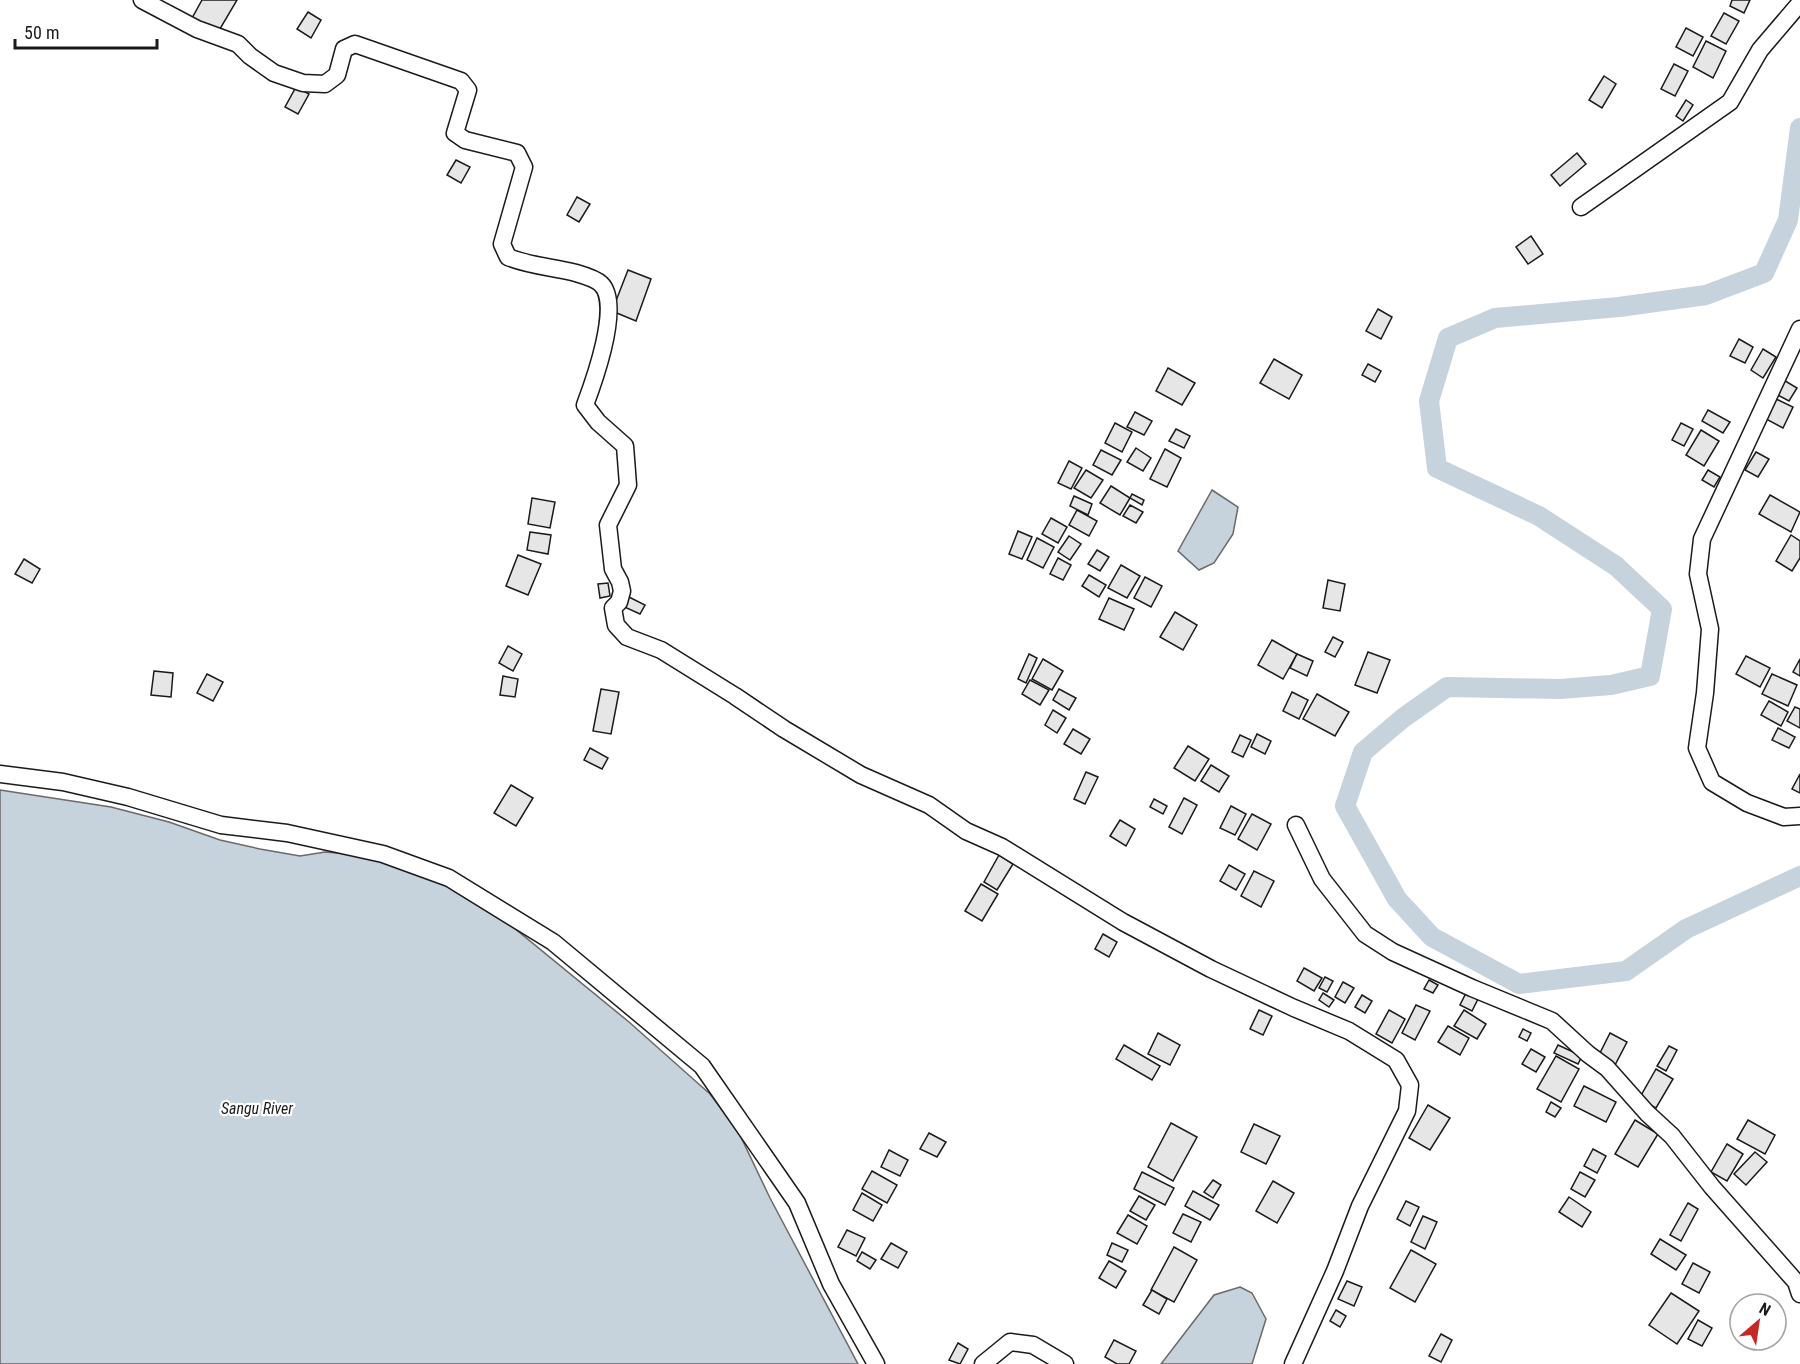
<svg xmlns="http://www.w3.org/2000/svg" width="1800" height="1364" font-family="'Roboto Condensed',sans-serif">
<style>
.water{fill:#c6d2dc;stroke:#6a6a6a;stroke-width:1.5}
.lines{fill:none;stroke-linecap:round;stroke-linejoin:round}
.canal{stroke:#c6d2dc;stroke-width:20}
.building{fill:#e6e6e6;stroke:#1a1a1a;stroke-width:1.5}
.street-casing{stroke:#1a1a1a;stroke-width:19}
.street{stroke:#fff;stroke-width:16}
.labels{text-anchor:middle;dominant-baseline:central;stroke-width:4.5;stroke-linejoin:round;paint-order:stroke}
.water-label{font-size:16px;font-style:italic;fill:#1a1a1a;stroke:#fff}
</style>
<rect width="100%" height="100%" fill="#fff"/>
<g class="water">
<path d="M1212,490L1238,507L1233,534L1214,563L1199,570L1178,551Z"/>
<path d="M0,790L111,807L169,822L220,840L260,849L300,856L325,852L361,855L447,885L503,919L629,1022L710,1094L738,1131L770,1198L858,1364H0Z"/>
<path d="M1240,1287L1252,1293L1266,1319L1252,1364H1161L1214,1295Z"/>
</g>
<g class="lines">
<path class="canal" d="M1800,128L1788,220L1764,273L1706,295L1619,307L1495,318L1448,338L1429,401L1437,468L1539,516L1616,566L1662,609L1650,676L1611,685L1560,689L1447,687L1403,718L1363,752L1345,806L1397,899L1432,937L1519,984L1626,971L1686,929L1800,876"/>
</g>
<g class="building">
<path d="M202,0H237L217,34L191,20Z"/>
<path d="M1732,0H1750L1744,13L1730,6Z"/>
<path d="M308,12L321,20L311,38L297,29Z"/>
<path d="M1724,13L1739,21L1726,44L1711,36Z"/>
<path d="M1686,28L1703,37L1693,56L1676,47Z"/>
<path d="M1706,41L1726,51L1713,78L1693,67Z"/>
<path d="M1674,64L1688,71L1675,96L1661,89Z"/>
<path d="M1604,76L1616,84L1602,108L1589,100Z"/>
<path d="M296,87L309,94L298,114L285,107Z"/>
<path d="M1686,100L1693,105L1683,121L1676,116Z"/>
<path d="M1577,153L1586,164L1560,186L1551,175Z"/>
<path d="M456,160L470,167L461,183L447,175Z"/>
<path d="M577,197L590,204L579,222L567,215Z"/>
<path d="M1531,236L1543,254L1528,264L1516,247Z"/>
<path d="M628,270L651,279L636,321L612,311Z"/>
<path d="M1378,309L1392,317L1381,339L1366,331Z"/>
<path d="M1739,339L1753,347L1745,363L1730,356Z"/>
<path d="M1763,349L1776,357L1763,378L1751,370Z"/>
<path d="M1274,359L1302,375L1289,399L1260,383Z"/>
<path d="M1368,364L1381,371L1375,382L1362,375Z"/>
<path d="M1168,368L1195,383L1182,405L1156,391Z"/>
<path d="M1782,379L1797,388L1789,401L1774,393Z"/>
<path d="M1776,399L1793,407L1783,428L1766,419Z"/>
<path d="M1708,410L1730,422L1723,433L1702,421Z"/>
<path d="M1135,412L1152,421L1144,435L1127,427Z"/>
<path d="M1115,423L1132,432L1122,452L1105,443Z"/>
<path d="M1681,423L1693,429L1684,446L1672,440Z"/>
<path d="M1176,429L1190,436L1184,448L1169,441Z"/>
<path d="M1701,430L1719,441L1704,466L1686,455Z"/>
<path d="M1136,448L1151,458L1143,471L1127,462Z"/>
<path d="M1165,449L1181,458L1167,487L1150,479Z"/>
<path d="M1101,450L1121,460L1112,475L1093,465Z"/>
<path d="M1756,452L1769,459L1758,477L1745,470Z"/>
<path d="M1069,461L1082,468L1071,489L1058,483Z"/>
<path d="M1086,470L1103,480L1091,498L1074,488Z"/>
<path d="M1708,470L1720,477L1714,487L1702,480Z"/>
<path d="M1111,486L1130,498L1120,515L1100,503Z"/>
<path d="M1132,494L1144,500L1142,505L1130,498Z"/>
<path d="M1770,495L1800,512L1791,532L1759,514Z"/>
<path d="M1074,496L1092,504L1088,515L1070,506Z"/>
<path d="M532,498L555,502L550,528L528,524Z"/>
<path d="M1130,505L1143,512L1136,523L1123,516Z"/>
<path d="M1077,510L1097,521L1089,536L1069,525Z"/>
<path d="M1051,518L1067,527L1058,543L1042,534Z"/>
<path d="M1018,531L1032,537L1022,559L1009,554Z"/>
<path d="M530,532L551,535L548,554L527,550Z"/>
<path d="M1791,535L1800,541V558L1792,571L1776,561Z"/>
<path d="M1069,536L1081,544L1070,560L1058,552Z"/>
<path d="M1037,538L1054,547L1043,568L1027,560Z"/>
<path d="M1097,550L1109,557L1100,571L1088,564Z"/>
<path d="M518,555L541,564L528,595L506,586Z"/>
<path d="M1058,558L1071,565L1063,580L1050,574Z"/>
<path d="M24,559L40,569L32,583L15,574Z"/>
<path d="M1121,565L1140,576L1127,598L1108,588Z"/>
<path d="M1089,575L1106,585L1099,597L1082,586Z"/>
<path d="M1145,577L1162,586L1151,607L1134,598Z"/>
<path d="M1328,580L1345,584L1340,611L1323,608Z"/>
<path d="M608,583L610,596L600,598L598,584Z"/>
<path d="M625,595L645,605L640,614L620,605Z"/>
<path d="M1109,598L1134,609L1124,630L1099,619Z"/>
<path d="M1175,612L1197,625L1183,650L1160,637Z"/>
<path d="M1333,637L1343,642L1335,657L1325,652Z"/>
<path d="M1272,640L1297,654L1283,679L1258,665Z"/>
<path d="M508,646L522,654L513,671L499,663Z"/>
<path d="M1368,652L1390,660L1377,693L1355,685Z"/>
<path d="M1029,654L1037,658L1026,683L1018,679Z"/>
<path d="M1297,654L1313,661L1307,676L1290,668Z"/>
<path d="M1746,656L1770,668L1760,687L1736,674Z"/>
<path d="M1043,659L1063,671L1052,690L1032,679Z"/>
<path d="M1800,659V676L1793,672Z"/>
<path d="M154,671L173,673L171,697L151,695Z"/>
<path d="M207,674L223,682L213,701L197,693Z"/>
<path d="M1772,674L1797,685L1788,706L1762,694Z"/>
<path d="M503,676L518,679L515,697L500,695Z"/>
<path d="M1030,680L1049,690L1040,705L1022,694Z"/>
<path d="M601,689L619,692L611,734L593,731Z"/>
<path d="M1059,689L1076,698L1069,710L1053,700Z"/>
<path d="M1292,692L1308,700L1299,719L1283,711Z"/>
<path d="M1317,694L1349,712L1335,736L1303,719Z"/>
<path d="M1769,701L1788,712L1781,726L1761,715Z"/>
<path d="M1795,707L1800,709V728L1787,721Z"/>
<path d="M1053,710L1066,718L1057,733L1045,725Z"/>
<path d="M1778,728L1795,737L1789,748L1772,740Z"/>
<path d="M1073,729L1090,739L1081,754L1064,744Z"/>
<path d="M1257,734L1271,741L1265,754L1251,747Z"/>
<path d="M1240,735L1251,740L1243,757L1232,752Z"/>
<path d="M1188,746L1209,759L1195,781L1174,768Z"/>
<path d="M590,748L608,758L602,769L584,760Z"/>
<path d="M1211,765L1229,776L1219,792L1201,781Z"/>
<path d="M1086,772L1098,777L1085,804L1074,799Z"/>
<path d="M1800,774V793L1792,789Z"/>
<path d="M511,785L533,798L516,826L494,813Z"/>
<path d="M1184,798L1197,805L1182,834L1169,827Z"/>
<path d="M1154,799L1167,806L1163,814L1150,807Z"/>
<path d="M1231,806L1246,814L1235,835L1220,828Z"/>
<path d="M1252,814L1271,824L1257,850L1238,839Z"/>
<path d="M1120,820L1135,829L1126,846L1110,836Z"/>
<path d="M999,855L1013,864L997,890L984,882Z"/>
<path d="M1229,865L1245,874L1236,890L1220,881Z"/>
<path d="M1254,871L1274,881L1261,907L1241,896Z"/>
<path d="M981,884L998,894L982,921L965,911Z"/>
<path d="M1103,934L1117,942L1109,957L1095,949Z"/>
<path d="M1304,968L1322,978L1314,991L1297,981Z"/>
<path d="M1325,977L1333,981L1327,992L1319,988Z"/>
<path d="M1429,980L1438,985L1433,993L1424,989Z"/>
<path d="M1343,982L1354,988L1345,1003L1335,997Z"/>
<path d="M1323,993L1334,1000L1329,1007L1319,1000Z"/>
<path d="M1466,993L1478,999L1472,1011L1460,1005Z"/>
<path d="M1362,995L1372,1001L1365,1013L1355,1007Z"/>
<path d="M1416,1005L1430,1011L1415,1040L1402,1033Z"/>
<path d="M1259,1010L1272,1016L1263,1035L1250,1029Z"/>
<path d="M1389,1010L1405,1019L1392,1043L1376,1034Z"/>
<path d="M1464,1010L1486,1024L1477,1039L1454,1026Z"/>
<path d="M1448,1026L1469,1038L1460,1055L1438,1042Z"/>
<path d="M1523,1029L1531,1033L1527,1041L1519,1037Z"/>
<path d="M1158,1033L1180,1045L1170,1065L1148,1054Z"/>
<path d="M1610,1033L1627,1042L1615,1065L1598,1057Z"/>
<path d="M1124,1045L1160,1066L1152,1080L1116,1059Z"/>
<path d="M1558,1045L1582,1056L1578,1064L1554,1053Z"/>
<path d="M1669,1046L1677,1050L1666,1071L1657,1066Z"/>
<path d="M1531,1049L1545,1057L1536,1072L1522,1064Z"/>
<path d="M1556,1056L1579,1069L1561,1102L1537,1089Z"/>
<path d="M1656,1069L1673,1079L1656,1108L1639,1099Z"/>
<path d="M1584,1086L1616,1102L1606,1122L1574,1106Z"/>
<path d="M1551,1102L1561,1108L1555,1117L1546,1112Z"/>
<path d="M1428,1105L1450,1118L1430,1150L1409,1138Z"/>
<path d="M1635,1120L1658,1134L1638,1167L1615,1154Z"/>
<path d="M1748,1120L1775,1135L1765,1154L1737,1139Z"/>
<path d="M1171,1123L1197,1137L1173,1181L1148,1167Z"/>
<path d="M1254,1124L1280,1136L1266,1164L1241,1152Z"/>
<path d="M929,1133L946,1142L937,1157L920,1149Z"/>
<path d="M1727,1144L1743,1154L1727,1181L1711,1172Z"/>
<path d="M1593,1149L1606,1156L1597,1173L1584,1166Z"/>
<path d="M889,1150L908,1160L900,1176L881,1167Z"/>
<path d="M1755,1152L1767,1162L1746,1185L1734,1174Z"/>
<path d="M872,1171L897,1185L887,1203L862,1189Z"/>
<path d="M1142,1172L1174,1188L1165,1205L1134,1189Z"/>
<path d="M1580,1172L1595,1180L1585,1197L1571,1189Z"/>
<path d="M1213,1180L1221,1185L1213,1198L1204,1192Z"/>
<path d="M1273,1181L1294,1193L1277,1223L1256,1211Z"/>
<path d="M1193,1191L1219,1205L1210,1220L1185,1206Z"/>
<path d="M862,1193L882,1205L873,1221L853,1210Z"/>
<path d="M1139,1196L1155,1205L1146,1220L1130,1211Z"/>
<path d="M1569,1197L1591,1212L1582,1227L1559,1212Z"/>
<path d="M1406,1201L1419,1207L1410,1226L1397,1219Z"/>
<path d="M1688,1203L1698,1209L1681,1241L1670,1235Z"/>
<path d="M1183,1214L1201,1222L1191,1242L1173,1233Z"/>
<path d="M1128,1215L1147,1226L1137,1244L1117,1233Z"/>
<path d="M1423,1216L1437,1222L1425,1249L1411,1242Z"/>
<path d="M847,1230L865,1238L856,1256L838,1247Z"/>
<path d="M1660,1239L1686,1255L1676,1270L1651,1254Z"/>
<path d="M891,1243L907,1252L898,1268L881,1259Z"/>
<path d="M1112,1243L1128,1250L1122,1262L1107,1255Z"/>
<path d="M1174,1247L1197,1260L1174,1302L1151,1290Z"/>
<path d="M1411,1250L1436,1264L1415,1302L1390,1288Z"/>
<path d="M862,1252L876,1260L870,1269L857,1261Z"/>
<path d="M1109,1261L1126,1271L1116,1288L1099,1278Z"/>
<path d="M1693,1263L1710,1272L1699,1293L1682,1284Z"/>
<path d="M1347,1281L1362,1287L1354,1306L1338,1299Z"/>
<path d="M1152,1290L1167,1299L1159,1314L1143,1305Z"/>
<path d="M1671,1293L1699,1311L1677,1344L1649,1325Z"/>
<path d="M1336,1310L1346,1316L1340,1327L1330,1321Z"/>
<path d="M1698,1320L1712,1328L1702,1346L1688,1339Z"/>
<path d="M1441,1334L1452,1340L1441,1362L1429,1356Z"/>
<path d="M1114,1340L1136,1351L1129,1364H1117L1105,1357Z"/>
<path d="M958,1343L968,1349L960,1364L949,1360Z"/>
</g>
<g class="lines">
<g class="street-casing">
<g id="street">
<path d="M142,0L197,29L238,44L250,56L274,73L303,83L325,84L337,75L344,49L355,44L461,81L468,90L455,133L465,140L517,153L524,167L502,244L508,257C530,266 553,267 576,273C583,275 596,279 601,284C622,304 594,381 585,405L598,422L625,446L628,485L608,525L613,569L620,582L622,591L619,602L613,608L616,625L627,637L661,650L735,696L784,729L861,775L929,805L966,831L1002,847L1123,922L1211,969L1294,1008L1349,1031L1396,1060L1410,1085L1407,1111L1360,1206L1335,1271L1293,1364"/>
<path d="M1581,207L1730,102L1760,50L1800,3"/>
<path d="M1800,329L1702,539L1698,574L1710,629L1705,693L1697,748L1712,782L1747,803L1784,817L1800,816"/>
<path d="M0,774L63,782L128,797L221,825L287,833L383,854L449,878L553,942L702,1066L797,1203L831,1284L876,1364"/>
<path d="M1296,825L1322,879L1365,934L1393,952L1472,988L1552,1021L1588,1054L1607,1068L1647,1113L1672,1136L1712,1187L1796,1282L1800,1294"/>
<path d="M983,1364L1010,1342L1033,1345L1065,1364"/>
</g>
</g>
<use href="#street" class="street"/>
</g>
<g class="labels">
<g class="water-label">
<text x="257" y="1108">Sangu River</text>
</g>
</g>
<g transform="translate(1758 1322) rotate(29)"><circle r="28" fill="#ffffff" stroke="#a3a3a3" stroke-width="1.5"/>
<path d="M0-4.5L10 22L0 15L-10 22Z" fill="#c62828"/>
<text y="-9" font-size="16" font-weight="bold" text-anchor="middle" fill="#1a1a1a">N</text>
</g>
<path d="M15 39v9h142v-9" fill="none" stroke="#1a1a1a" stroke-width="3"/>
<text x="24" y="39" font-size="18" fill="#1a1a1a" stroke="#ffffff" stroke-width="4.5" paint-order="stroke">50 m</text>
</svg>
